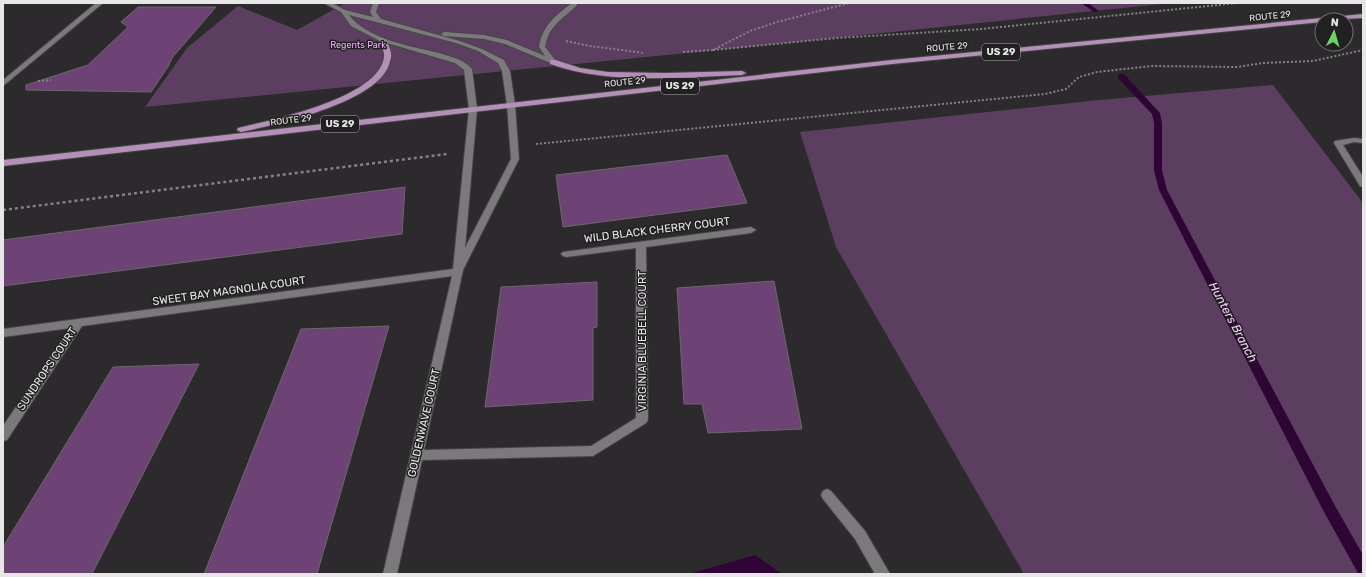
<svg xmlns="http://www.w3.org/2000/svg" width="1366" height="577" font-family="Rubik,sans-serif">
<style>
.green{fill:#5c3f60}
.water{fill:#2f0535}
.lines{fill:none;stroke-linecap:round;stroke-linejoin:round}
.stream{fill:#2f0535;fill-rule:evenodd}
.building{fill:#6d4274;stroke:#6b696b}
.minor-casing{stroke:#474547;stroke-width:2}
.major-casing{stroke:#474547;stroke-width:2}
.path-far1{stroke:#848284;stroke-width:2;stroke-dasharray:2 2;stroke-linecap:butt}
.path{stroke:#848284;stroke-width:2.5;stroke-dasharray:3 3;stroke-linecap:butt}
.minor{fill:#7c797c;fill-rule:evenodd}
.major{fill:#b490b9;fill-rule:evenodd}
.labels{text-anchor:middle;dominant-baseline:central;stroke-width:3;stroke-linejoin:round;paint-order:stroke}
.far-street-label{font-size:9px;fill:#e8e7e8;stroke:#222022}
.far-park-label{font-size:9px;fill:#f2b0fb;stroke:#222022}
.shield{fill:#222022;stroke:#adabad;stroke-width:1}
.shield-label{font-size:10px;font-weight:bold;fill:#e8e7e8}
.street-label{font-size:11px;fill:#e8e7e8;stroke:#222022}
.water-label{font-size:12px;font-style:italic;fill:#f7cffc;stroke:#222022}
</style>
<rect width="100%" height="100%" fill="#2c2a2c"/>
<g class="green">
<path d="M345,3H1171L747,47L145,107L187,48L238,6L297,30Z"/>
<path d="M1273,85L1363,203V574H1024L836,247L800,132L1099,100Z"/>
</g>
<path class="water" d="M755,555L782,574H689Z"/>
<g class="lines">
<g class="stream">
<path d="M1081,3H1088L1099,11L1094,12Z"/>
<path d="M1118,74H1124L1160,113L1162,123V170L1167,190L1334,504L1363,555V574L1358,573L1324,512L1159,190L1154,170V123L1152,114L1118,78Z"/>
</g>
</g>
<g class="building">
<path d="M138,7H216L172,58L168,67L151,92L26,90V85L88,65L128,27L121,22Z"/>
<path d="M727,155L747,203L563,227L556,175Z"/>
<path d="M405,187L402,234L3,286V240Z"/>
<path d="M774,281L802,429L708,433L702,404H684L677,288Z"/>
<path d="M597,282V327L593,328V400L485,407L501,287Z"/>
<path d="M389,326L317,574H204L301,329Z"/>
<path d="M199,364L92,574H3V547L113,367Z"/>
</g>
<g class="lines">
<g class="minor-casing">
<g id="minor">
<path d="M96,3H103L3,86V80Z"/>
<path d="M324,3H332L345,10L373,17L370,12L373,3H379L376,12L381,19L460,41L482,49L504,60L510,71L515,105L519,159L463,270L424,450L591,446L636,418V248L566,257L563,256L561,254L563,252L751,227L756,230L751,233L646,247L648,420L646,423L593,456L422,460L397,574H383L452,276L82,326L7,440L3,441V426L70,328L3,337V329L453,269L469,109L464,70L455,63L380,41L351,26L341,12ZM349,15L456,43L478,51L498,63L502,71L507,105L511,159L465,248L477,109L472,69C463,59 451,57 439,53C410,46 367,39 349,15Z"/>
<path d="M572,3H579C565,18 549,24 545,47L557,62L553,64L505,44L484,39L444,36L441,34L444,32L484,35L507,40L545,56L539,47C542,26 556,15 572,3Z"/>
<path d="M1354,138L1363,139V143L1354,142L1343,145L1363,177V187L1360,186L1334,143L1335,141Z"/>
<path d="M827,489L831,491L865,531L890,574H875L855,539L823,499L821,495L823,491Z"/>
</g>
</g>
<g class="major-casing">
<g id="major">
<path d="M1363,14V18L1322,20V22L892,64L3,166V160L892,60Z"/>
<path d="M382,38C387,40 390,48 391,53C392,57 390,61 389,65C375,103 278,124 241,132L237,130L238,128C272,120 379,98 384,57C385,52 381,45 379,40Z"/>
<path d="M550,60H556L580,68L608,72L665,73L742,71L746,73L742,75C680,77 609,85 550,64Z"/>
</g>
</g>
<g class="path-far1">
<path d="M566,41L590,46L644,53"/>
<path d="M713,50L837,38L981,29L1238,3"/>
<path d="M683,52L713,50L750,31L777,22L849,3"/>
<path d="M38,81L51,80"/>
<path d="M536,144L1045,94L1066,89L1079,77L1097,72L1152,66L1237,67L1263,63L1313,61L1363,50"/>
</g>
<path class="path" d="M3,210L447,154"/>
<use href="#minor" class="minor"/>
<use href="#major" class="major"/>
</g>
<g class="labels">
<g class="far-street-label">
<text transform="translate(1270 16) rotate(-6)">ROUTE 29</text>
<text transform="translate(947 47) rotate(-5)">ROUTE 29</text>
<text transform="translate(625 82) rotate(-6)">ROUTE 29</text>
<text transform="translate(291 120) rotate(-7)">ROUTE 29</text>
</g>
<g class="far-park-label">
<text x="358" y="45">Regents Park</text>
</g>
<g class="shield">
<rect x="982" y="44" width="38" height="16" rx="3"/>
<rect x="661" y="78" width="38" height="16" rx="3"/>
<rect x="321" y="116" width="38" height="16" rx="3"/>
</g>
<g class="shield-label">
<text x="1001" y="52">US 29</text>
<text x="680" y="86">US 29</text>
<text x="340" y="124">US 29</text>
</g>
<g class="street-label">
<text transform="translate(657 230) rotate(-7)">WILD BLACK CHERRY COURT</text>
<text transform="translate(229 291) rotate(-8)">SWEET BAY MAGNOLIA COURT</text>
<text transform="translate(642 341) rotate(-90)">VIRGINIA BLUEBELL COURT</text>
<text transform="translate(47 369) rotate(-56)">SUNDROPS COURT</text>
<text transform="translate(424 423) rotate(-77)">GOLDENWAVE COURT</text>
</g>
<g class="water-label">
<text transform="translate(1233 322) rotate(62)">Hunters Branch</text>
</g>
</g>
<rect width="1366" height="577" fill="none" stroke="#e8e7e8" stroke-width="8"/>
<g transform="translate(1334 32) rotate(5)"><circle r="19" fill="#222022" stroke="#717071"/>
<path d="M0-3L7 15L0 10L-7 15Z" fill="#6bd363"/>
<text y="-6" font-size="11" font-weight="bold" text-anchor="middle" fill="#e8e7e8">N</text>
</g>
</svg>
